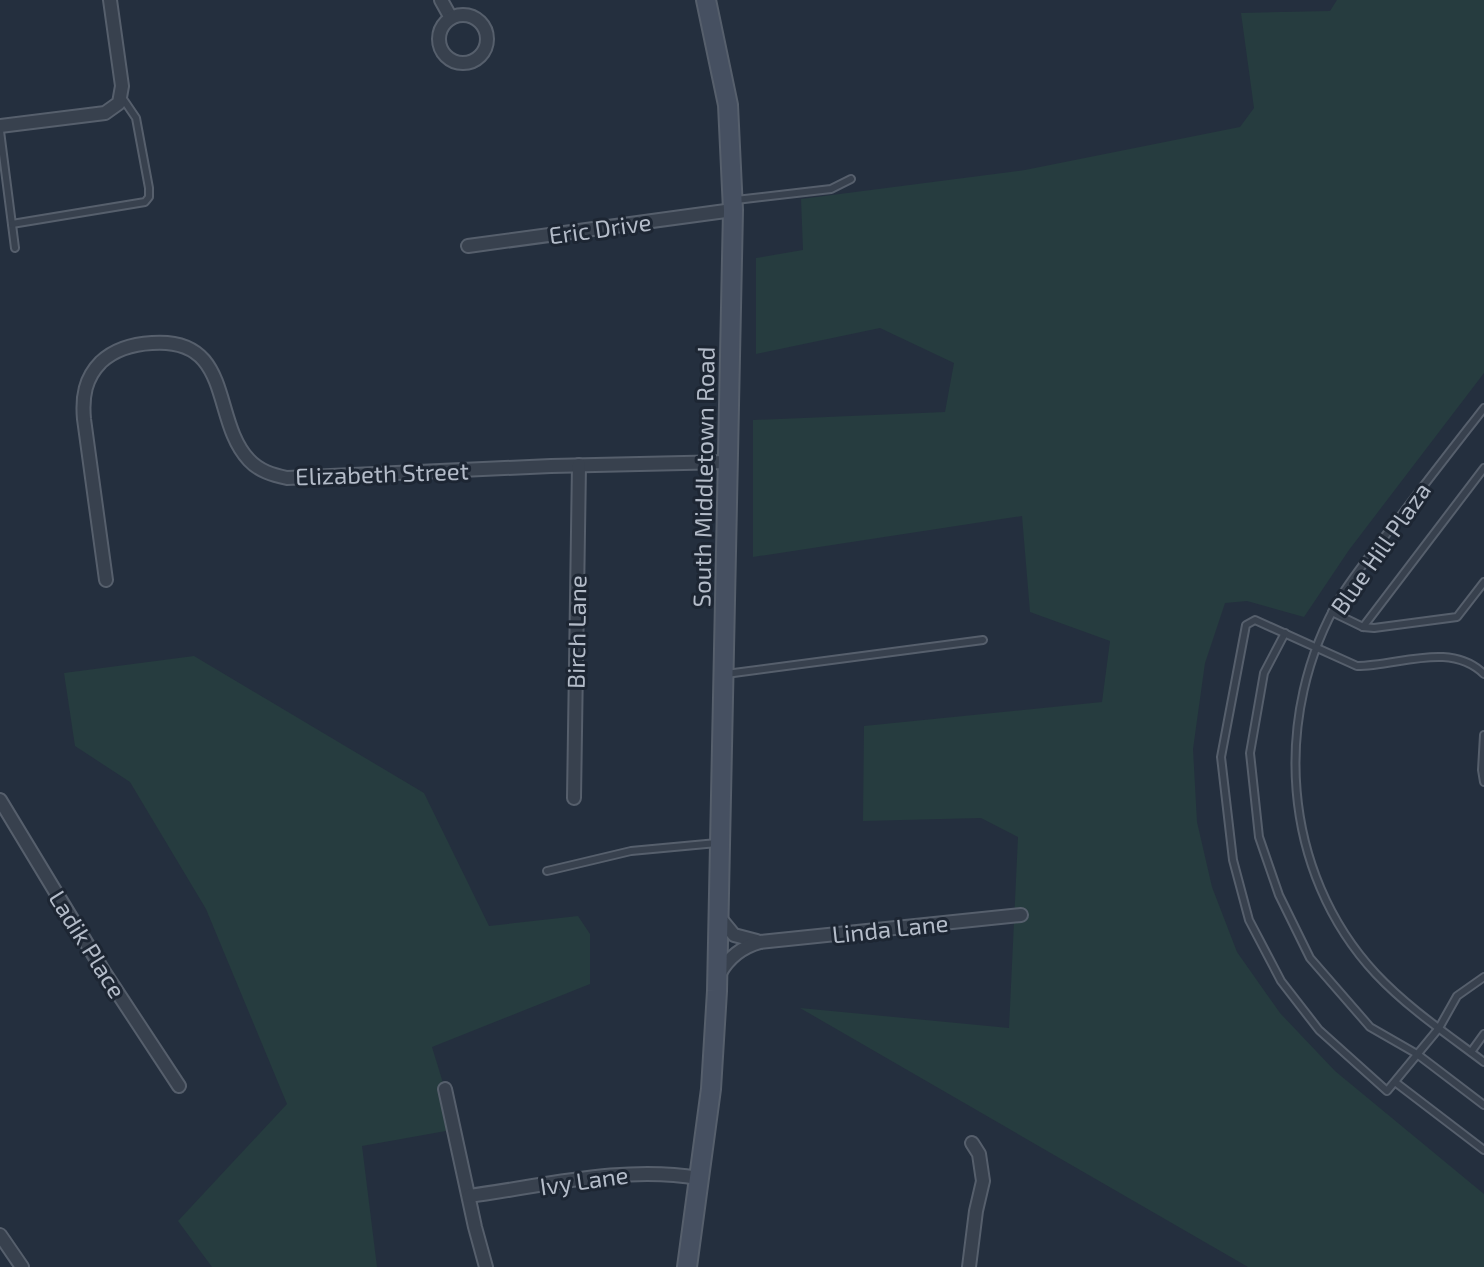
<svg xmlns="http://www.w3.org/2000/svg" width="1484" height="1267" font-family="'Exo 2',sans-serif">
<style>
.green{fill:#263c3f}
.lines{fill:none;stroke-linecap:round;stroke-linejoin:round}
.lane-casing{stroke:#565f6c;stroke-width:10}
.street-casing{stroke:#565f6c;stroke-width:16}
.secondary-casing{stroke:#565f6c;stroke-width:22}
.lane{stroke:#38414e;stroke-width:6}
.street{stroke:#38414e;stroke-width:12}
.secondary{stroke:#465061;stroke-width:18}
.labels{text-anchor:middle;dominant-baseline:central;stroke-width:6;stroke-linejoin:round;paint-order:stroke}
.street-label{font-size:24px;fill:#b4bcc9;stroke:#1d2633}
</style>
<rect width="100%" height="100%" fill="#242f3e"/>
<g class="green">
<path d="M1337,0H1484V373L1349,550L1304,617L1247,601L1225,603L1205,663L1193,749L1197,822L1212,887L1237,952L1280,1013L1335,1071L1484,1194V1267H1248L800,1008L1009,1028L1018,837L981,818L863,821L864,726L1102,702L1110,641L1030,612L1022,516L753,557V420L945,412L954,363L880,328L756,354V258L803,250L801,199L1025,170L1240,127L1254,108L1241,13L1330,11Z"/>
<path d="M194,656L424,793L489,926L578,916L590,934V984L432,1047L457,1129L362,1146L377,1267H212L178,1221L287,1104L206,909L130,782L75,746L64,673Z"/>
</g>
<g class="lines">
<g class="lane-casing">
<g id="lane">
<path d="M0,131L15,248"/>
<path d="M736,200L831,189L851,179"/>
<path d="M12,224L145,202L149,197V188L136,118L121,96"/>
<path d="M1484,408C1456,444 1427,481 1399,518C1379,544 1358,569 1341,596C1271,714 1281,872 1376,974C1408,1008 1447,1034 1484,1062"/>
<path d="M1332,612L1363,627L1484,468"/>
<path d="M1363,627L1374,628L1457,617L1484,582"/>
<path d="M1285,633L1264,673L1250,753L1259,837L1279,895L1310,958L1370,1027L1417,1054L1484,1105"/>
<path d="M726,674L983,640"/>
<path d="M1484,674C1450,641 1399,666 1357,666L1255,620L1246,625L1221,757L1233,860L1249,920L1281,981L1319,1030L1387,1091L1439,1028L1457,996L1484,977"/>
<path d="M1484,735L1482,770L1484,782"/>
<path d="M547,871L631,851L717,843"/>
<path d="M1471,1052L1484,1034"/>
<path d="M1395,1082L1484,1150"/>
</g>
</g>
<g class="street-casing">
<g id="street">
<path d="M441,0L451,18"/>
<circle cx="463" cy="39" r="24"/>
<path d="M0,126L105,113L119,103L122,86L110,0"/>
<path d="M468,246L733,210"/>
<path d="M106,580L84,419C82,397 85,378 101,362C115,349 134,344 152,343C234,337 211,420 249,460C259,471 273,475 287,478L551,466L728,462"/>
<path d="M574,798L579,465"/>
<path d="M0,800L104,972L179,1086"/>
<path d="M720,918L734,935L757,941"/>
<path d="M720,973C729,957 742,947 760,942L1021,915"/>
<path d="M445,1089L475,1227L486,1267"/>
<path d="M469,1196C543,1186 625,1165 698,1178"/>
<path d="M0,1235L22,1267"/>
<path d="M969,1267L976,1211L983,1181L979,1154L972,1143"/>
</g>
</g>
<g class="secondary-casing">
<path id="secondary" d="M687,1267L711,1089L717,991L733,210L728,105L706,0"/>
</g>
<use href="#lane" class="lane"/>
<use href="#street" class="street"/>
<use href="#secondary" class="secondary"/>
</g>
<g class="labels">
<g class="street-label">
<text transform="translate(600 228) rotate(-8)">Eric Drive</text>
<text transform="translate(382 473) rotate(-2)">Elizabeth Street</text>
<text transform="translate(703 477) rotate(-89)">South Middletown Road</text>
<text transform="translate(1380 548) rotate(-55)">Blue Hill Plaza</text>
<text transform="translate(576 632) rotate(-89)">Birch Lane</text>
<text transform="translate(890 928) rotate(-6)">Linda Lane</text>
<text transform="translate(88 944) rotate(58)">Ladik Place</text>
<text transform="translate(584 1180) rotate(-8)">Ivy Lane</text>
</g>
</g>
</svg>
